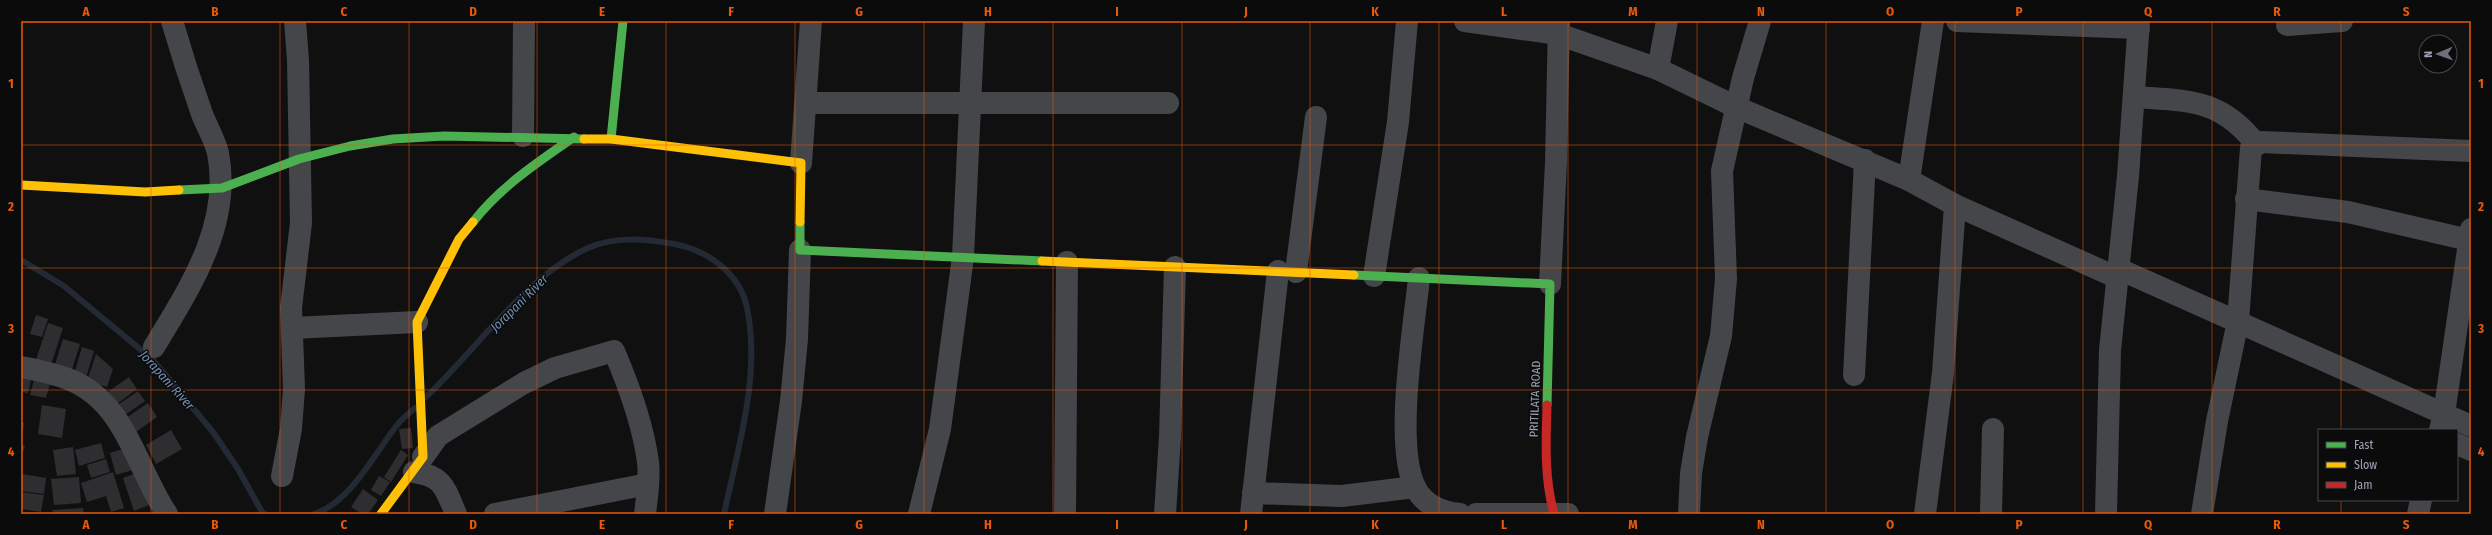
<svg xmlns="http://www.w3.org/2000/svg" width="2492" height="535" font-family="'Fira Sans Condensed',sans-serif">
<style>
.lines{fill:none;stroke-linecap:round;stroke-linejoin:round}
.stream{stroke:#232a33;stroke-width:6}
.building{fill:#2e2e31}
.street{stroke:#44464a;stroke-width:22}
.fast{stroke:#4caf50;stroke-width:9}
.slow{stroke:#ffc107;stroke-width:9}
.jam{stroke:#c62828;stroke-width:9}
.grid{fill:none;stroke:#e8590c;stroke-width:1;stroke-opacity:0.55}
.labels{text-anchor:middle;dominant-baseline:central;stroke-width:3;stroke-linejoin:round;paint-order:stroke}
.street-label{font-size:12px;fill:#9fa4b4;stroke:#0b0b0c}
.water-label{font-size:13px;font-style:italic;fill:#728fb3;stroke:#0b0b0c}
.neatline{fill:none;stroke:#e8590c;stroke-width:1.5}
.grid-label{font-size:13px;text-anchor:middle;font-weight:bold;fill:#e8590c}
</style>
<rect width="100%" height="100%" fill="#101011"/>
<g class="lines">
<g class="stream">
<path d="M21,260L64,286L152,359L213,432L238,469L262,512L265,514"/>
<path d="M426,397C474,352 528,274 588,248C615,236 645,239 674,244C707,250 740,273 747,308C761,375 738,448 724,514"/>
<path d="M314,514C350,503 375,453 397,425C402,419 409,413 415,408"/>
</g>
</g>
<g class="building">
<path d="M36,315L48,319L42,337L30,334Z"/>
<path d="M48,323L63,328L50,368L35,363Z"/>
<path d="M63,339L80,344L70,376L53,371Z"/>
<path d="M82,347L94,351L86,378L74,374Z"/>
<path d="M96,354L113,369L107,387L87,381Z"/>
<path d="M21,372L32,375L28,393L21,392Z"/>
<path d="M35,376L51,380L46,398L30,395Z"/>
<path d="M129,377L137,389L114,406L105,394Z"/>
<path d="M138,391L145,401L122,417L115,407Z"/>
<path d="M148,403L157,417L133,434L123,420Z"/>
<path d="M42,405L66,409L62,438L38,434Z"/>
<path d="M21,423H24L22,437H21Z"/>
<path d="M411,428L413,448L402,449L399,429Z"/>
<path d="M171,430L182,449L156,464L146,445Z"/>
<path d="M101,443L105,458L79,466L75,450Z"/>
<path d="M21,444L25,446L21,457Z"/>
<path d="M73,447L76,474L57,476L53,450Z"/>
<path d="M130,447L136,469L116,475L110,453Z"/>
<path d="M401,450L408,455L391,482L384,477Z"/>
<path d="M106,459L110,472L91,478L87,465Z"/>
<path d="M113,472L124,508L111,512L106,496L87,502L81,483Z"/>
<path d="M139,472L149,505L134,511L123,478Z"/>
<path d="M22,474L46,478L44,494L21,491Z"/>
<path d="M379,476L390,482L381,496L371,490Z"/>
<path d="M79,477L81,503L54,505L51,479Z"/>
<path d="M363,489L378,500L368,514H362L351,507Z"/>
<path d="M21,492L44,495L41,512L21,509Z"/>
<path d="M83,508L84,514H53L52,510Z"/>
</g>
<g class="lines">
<g class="street">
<path d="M1465,21L1558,34L1658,69L1736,107L1909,180L1955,205L2118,278"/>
<path d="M1957,21L2139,28"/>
<path d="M2287,25L2342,21"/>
<path d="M1658,69L1667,21"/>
<path d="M2134,97C2188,101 2220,98 2256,144"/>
<path d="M806,103H1168"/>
<path d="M523,136L524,21"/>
<path d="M801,163L811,21"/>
<path d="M1909,180L1933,21"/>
<path d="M2246,199L2348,212L2469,240"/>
<path d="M2119,269L2471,426"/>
<path d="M1296,272L1316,117"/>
<path d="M1374,276L1398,122L1407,21"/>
<path d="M1419,278C1414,328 1394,444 1415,487C1424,505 1441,512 1460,514"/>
<path d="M1550,284L1556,162L1559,21"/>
<path d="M292,328L417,322"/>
<path d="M154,347C189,289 232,225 218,153C215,140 207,127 202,114C191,83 181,52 172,21"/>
<path d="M21,367C37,370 53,373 68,379C126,401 136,468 167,514"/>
<path d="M1854,375L1865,160"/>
<path d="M2440,430L2444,414L2471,229"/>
<path d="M2457,444L2471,450"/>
<path d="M423,457L438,436L524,383L555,368L614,351C629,386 643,424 648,462C650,479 647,497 645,514"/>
<path d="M414,472C444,476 445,489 456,514"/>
<path d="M282,476L291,429L294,389L291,308L301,223L298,60L295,21"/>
<path d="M1253,493L1342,496L1415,487"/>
<path d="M495,514L648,484"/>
<path d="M775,514L791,401L797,339L800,250"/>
<path d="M919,514L940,429L963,257L974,21"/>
<path d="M1065,514L1067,262"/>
<path d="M1165,514L1170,437L1175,267"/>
<path d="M1251,514L1278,271"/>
<path d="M1476,514H1568"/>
<path d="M1689,514L1691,473L1697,437L1721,336L1726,279L1722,171L1743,78L1760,21"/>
<path d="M1925,514L1943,373L1955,205"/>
<path d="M1991,514L1993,429"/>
<path d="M2106,514L2110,350L2128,176L2139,21"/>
<path d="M2202,514L2217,421L2238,321L2251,148L2262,142L2471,151"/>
<path d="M2418,514L2421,500"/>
</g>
<g class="fast">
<path d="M611,139L623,21"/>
<path d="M179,190L222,188L299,159L350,146L393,139L444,136L584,139"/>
<path d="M473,222C500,187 538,162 574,137"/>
<path d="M800,222V250L1042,261"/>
<path d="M1354,275L1550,284L1547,405"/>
</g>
<g class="slow">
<path d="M584,139H611L801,163L800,222"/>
<path d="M21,185L145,192L179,190"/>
<path d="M1042,261L1354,275"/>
<path d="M381,514L423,457L417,322L459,239L473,222"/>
</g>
<path class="jam" d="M1547,405C1546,443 1544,477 1554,514"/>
</g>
<path class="grid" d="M151,21V514M280,21V514M409,21V514M537,21V514M666,21V514M795,21V514M924,21V514M1053,21V514M1182,21V514M1310,21V514M1439,21V514M1568,21V514M1697,21V514M1826,21V514M1955,21V514M2083,21V514M2212,21V514M2341,21V430M21,145H2471M21,268H2471M21,390H2471M2341,500V514"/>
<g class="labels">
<g class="street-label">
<text transform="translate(1535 399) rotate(-88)">PRITILATA ROAD</text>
</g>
<g class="water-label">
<text transform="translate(519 303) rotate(-45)">Jorapani River</text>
<text transform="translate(167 380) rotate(48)">Jorapani River</text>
</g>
</g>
<rect width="2492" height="535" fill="none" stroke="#0b0b0c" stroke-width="44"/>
<rect x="2318" y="429" width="140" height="72" fill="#0b0b0c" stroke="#46484f"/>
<rect x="2326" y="442" width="20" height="6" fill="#4caf50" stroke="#46484f"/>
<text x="2354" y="449" font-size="12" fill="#9fa4b4">Fast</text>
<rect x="2326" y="462" width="20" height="6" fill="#ffc107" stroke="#46484f"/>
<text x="2354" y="469" font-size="12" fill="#9fa4b4">Slow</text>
<rect x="2326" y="482" width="20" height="6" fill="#c62828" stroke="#46484f"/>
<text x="2354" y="489" font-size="12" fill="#9fa4b4">Jam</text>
<g transform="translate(2438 54) rotate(268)"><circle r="19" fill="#0b0b0c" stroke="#46484f"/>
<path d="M0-3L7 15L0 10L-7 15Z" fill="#6d707b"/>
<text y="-6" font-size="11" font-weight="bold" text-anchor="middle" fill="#9fa4b4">N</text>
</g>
<rect x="22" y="22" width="2448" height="491" class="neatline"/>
<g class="grid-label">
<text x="86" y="16">A</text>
<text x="215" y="16">B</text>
<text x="344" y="16">C</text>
<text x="473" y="16">D</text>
<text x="602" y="16">E</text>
<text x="731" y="16">F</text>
<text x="859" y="16">G</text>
<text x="988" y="16">H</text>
<text x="1117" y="16">I</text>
<text x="1246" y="16">J</text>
<text x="1375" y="16">K</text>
<text x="1504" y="16">L</text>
<text x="1633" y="16">M</text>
<text x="1761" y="16">N</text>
<text x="1890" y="16">O</text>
<text x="2019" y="16">P</text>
<text x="2148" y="16">Q</text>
<text x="2277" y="16">R</text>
<text x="2406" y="16">S</text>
<text x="11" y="88">1</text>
<text x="2481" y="88">1</text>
<text x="11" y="211">2</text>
<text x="2481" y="211">2</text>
<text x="11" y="333">3</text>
<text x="2481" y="333">3</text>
<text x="11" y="456">4</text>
<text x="2481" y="456">4</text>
<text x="86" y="529">A</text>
<text x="215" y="529">B</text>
<text x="344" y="529">C</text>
<text x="473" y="529">D</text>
<text x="602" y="529">E</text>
<text x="731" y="529">F</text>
<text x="859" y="529">G</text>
<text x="988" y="529">H</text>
<text x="1117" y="529">I</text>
<text x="1246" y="529">J</text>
<text x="1375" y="529">K</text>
<text x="1504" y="529">L</text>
<text x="1633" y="529">M</text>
<text x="1761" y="529">N</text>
<text x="1890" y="529">O</text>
<text x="2019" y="529">P</text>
<text x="2148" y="529">Q</text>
<text x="2277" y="529">R</text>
<text x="2406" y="529">S</text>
</g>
</svg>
